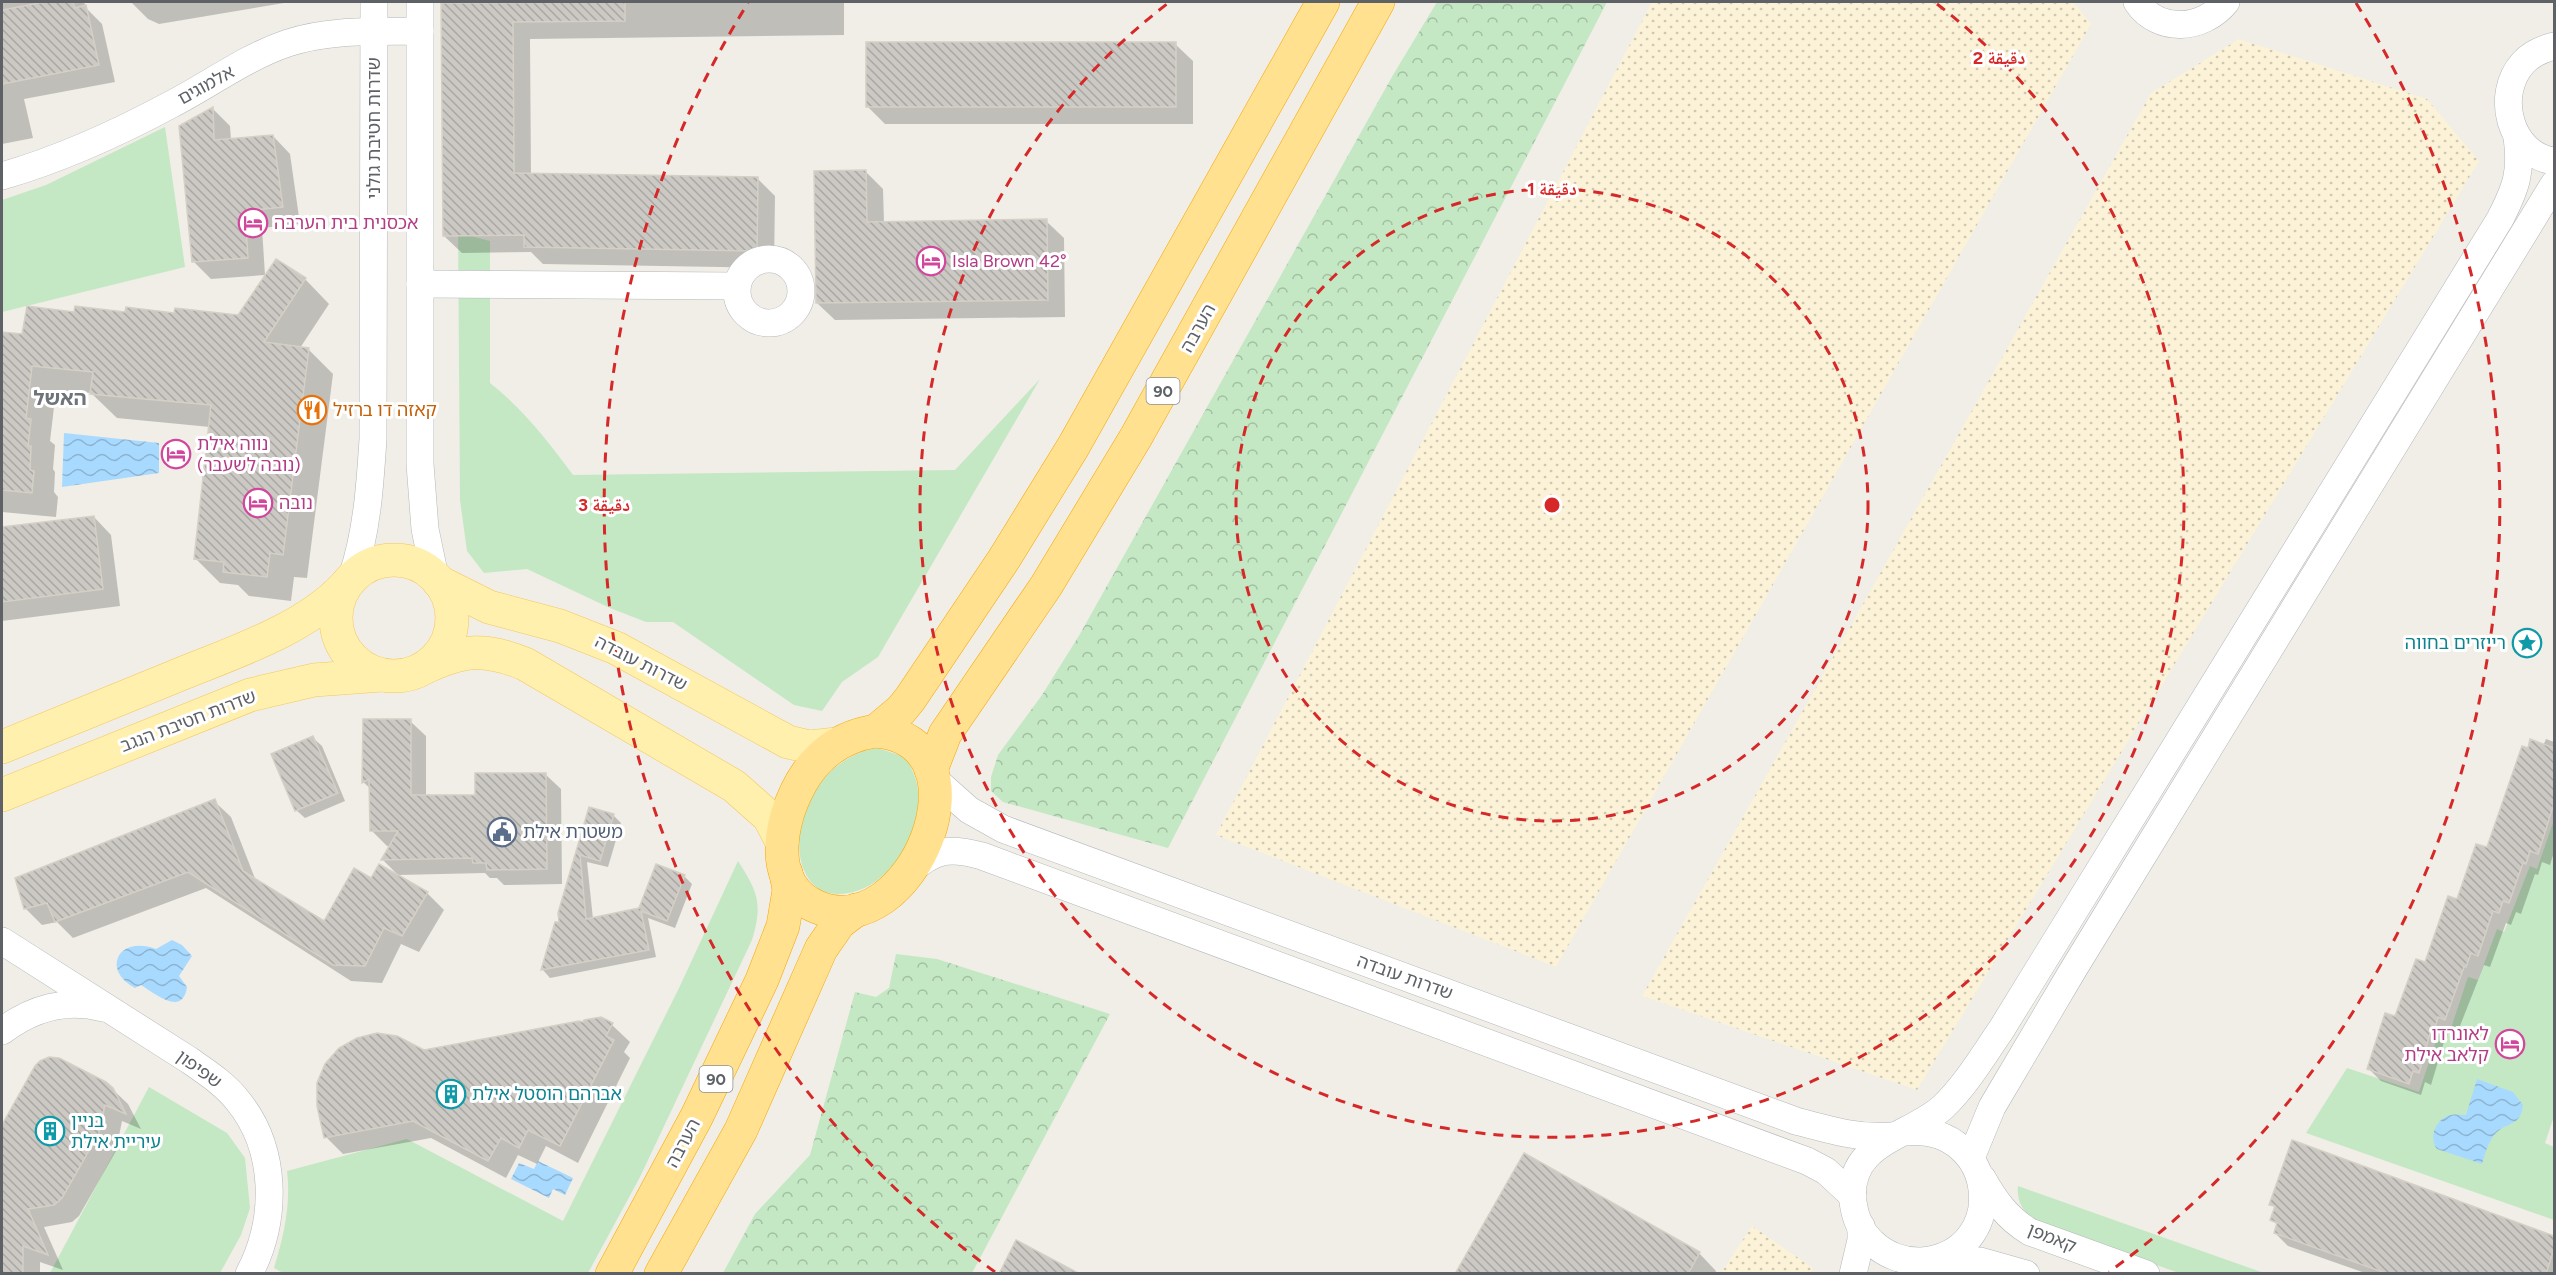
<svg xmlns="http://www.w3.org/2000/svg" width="2556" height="1275" font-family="Figtree,'Noto Naskh Arabic','Noto Sans Hebrew',sans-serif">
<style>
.green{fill:#c4e8c3}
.forest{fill:url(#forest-crowns)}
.sand{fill:url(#sand-dots)}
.water{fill:url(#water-waves)}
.shadow{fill:#0003}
.building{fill:url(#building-back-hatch);stroke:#d5d0c5;stroke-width:1.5}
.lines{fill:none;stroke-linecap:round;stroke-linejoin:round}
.minor-casing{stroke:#b4b7bb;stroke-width:28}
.major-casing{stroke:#f5c75c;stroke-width:34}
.highway-casing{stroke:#f7a600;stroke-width:34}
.minor{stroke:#fff;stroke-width:27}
.major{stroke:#fff0ad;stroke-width:33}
.highway{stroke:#ffe18f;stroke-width:33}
.ring{fill:none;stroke:#d62828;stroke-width:3;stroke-dasharray:10 8}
.labels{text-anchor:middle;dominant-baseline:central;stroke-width:6;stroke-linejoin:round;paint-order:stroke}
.shield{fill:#fff;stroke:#8e9195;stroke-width:1.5}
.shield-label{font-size:16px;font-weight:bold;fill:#5e6267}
.street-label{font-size:18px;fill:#5e6267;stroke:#fff}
.hotel-label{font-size:18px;fill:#b23c85;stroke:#fff;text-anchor:start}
.food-label{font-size:18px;fill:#c56008;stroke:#fff;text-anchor:start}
.culture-label{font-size:18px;fill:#0d838f;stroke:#fff;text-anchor:start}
.service-label{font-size:18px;fill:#4e5e75;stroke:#fff;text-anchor:start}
.neighbourhood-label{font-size:20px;font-weight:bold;fill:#6f7479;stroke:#fff}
.centre{fill:#d62828;stroke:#fff;stroke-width:3}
.ring-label{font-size:18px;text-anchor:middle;font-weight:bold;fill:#d62828;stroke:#fff;stroke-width:6;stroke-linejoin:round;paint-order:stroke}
</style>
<defs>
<pattern id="forest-crowns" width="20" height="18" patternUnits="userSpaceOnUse" patternTransform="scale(1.5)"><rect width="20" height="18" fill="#c4e8c3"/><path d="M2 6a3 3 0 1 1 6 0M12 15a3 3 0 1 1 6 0" fill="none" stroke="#a2bfa2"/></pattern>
<pattern id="sand-dots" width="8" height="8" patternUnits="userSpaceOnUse" patternTransform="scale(1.5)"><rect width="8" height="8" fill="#fbf2d7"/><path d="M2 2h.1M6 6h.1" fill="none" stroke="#cec7b2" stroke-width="1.8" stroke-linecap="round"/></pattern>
<pattern id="water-waves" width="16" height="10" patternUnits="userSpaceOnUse" patternTransform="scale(1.5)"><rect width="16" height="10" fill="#a8daff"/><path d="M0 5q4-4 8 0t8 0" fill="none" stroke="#8cb4d2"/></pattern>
<pattern id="building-back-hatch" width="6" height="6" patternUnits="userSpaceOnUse" patternTransform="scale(1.5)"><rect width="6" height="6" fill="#ccc9c4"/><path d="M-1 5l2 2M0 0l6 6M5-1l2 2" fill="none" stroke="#a9a7a3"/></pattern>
</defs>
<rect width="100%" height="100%" fill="#f0eee7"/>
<g class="green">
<path d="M165,127L185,267L2,312V200L46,185Z"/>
<path d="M458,223L463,234L490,241V383C523,409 548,441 573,475L955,470L1040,379L878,657L842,682L822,711L794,705L673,622H646L610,608L527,569L484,573L467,551L460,500Z"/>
<path d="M877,748C885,751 896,753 903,757C908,760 911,767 913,772C935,821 886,904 829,893C815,890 806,878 802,865C788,815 826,756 877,748Z"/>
<path d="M2554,820V1116L2545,1143L2554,1147V1220L2306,1133L2347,1068L2419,1092L2438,1035L2448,1037L2468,977L2478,980L2497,929L2504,932L2530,866L2537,869Z"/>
<path d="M738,861C758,892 763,904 752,940L640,1177L588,1273L285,1274L274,1268C284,1235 291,1205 287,1171L407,1139L563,1221L679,988Z"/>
<path d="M149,1087L227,1133L245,1158L250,1208L241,1235L220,1273H50Z"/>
<path d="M2018,1186L2264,1273H2179L2043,1225C2027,1216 2016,1206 2018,1186Z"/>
</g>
<g class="forest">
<path d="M1437,2H1607L1168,848L1003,802L991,791V777L998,755L1042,695L1080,634L1393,75Z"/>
<path d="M896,954L937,959L1110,1014L972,1273H723L755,1214L810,1155L855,992L876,997L889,988Z"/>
</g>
<g class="sand">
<path d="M1652,2H2073L2091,24L1556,967L1216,835Z"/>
<path d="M2239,39L2427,99L2479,161L1917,1090L1642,996L2151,93Z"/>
<path d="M1752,1226L1813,1268L1810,1273H1721Z"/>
</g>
<g class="water">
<path d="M64,433L159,443V473L62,487Z"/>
<path d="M172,940L182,945L192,956L179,976L187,987C183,1017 155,994 141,985L135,988C101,970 118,935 156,949Z"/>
<path d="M2477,1079L2513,1092L2523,1105C2521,1127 2507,1121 2495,1134C2488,1142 2485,1154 2482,1164L2437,1149C2428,1137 2436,1118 2451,1115C2456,1114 2461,1115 2466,1115Z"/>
<path d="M538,1161L573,1178L565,1195L553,1189L549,1198L511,1179L519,1163L534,1169Z"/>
</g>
<g class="shadow">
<path d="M2,2H84L86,8L102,24L115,82L24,99L33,138L2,144Z"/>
<path d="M131,2H290L159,24L148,19Z"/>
<path d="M525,2H844V35L530,39L531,175L758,179L775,196L774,268L543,264L531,252L462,253L444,236L442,4Z"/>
<path d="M1175,44L1193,61V124H885L867,106Z"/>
<path d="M213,109L230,126L231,140L273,136L290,154L300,224L262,228L265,275L211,279L194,262Z"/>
<path d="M865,171L883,189L884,223L1046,221L1064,238L1065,317L835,320L817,303Z"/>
<path d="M305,279L329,304L300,348L308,349L333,374L307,578L294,577L291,601L249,596L238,585L220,583L195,558L210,427L117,418L91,393L56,390L50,441L55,445L53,469L55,472L54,492L58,497L56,517L2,512V334L24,335L76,313L239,317Z"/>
<path d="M94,517L111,535L120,606L2,621V529Z"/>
<path d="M410,721L426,736V796H477L545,774L561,789L562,884L504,885L497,878H490L485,873L398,875L383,860L391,846H387L371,830V789L363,782Z"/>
<path d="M313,738L322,746L345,801L305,818L296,810Z"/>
<path d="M2546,739L2554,742V852L2550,865L2542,862L2538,875L2535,874L2521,914L2516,912L2511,925L2506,923L2490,967L2484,965L2458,1031L2450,1029L2446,1042H2444L2431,1085L2425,1082L2421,1095L2381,1081L2368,1068L2488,849L2529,750L2543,746Z"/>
<path d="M214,801L231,817L256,881L324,923L372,880L380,866L427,893L444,910L419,952L401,944L382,983L351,981L206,888L73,938L57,922L42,925L25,908Z"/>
<path d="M590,809L613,815L621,823L608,867L587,862L593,919L640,910L684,876L692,884L675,928L648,918L656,957L550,978L543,970L556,923H560Z"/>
<path d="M600,1018L612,1025L630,1042L624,1052L630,1058L578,1163L546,1146L537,1164L518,1155L506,1178L431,1138L343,1154L326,1137L424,1052L583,1025Z"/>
<path d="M36,1067L109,1086L128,1104L141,1129L122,1121L116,1151L79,1216L72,1222L44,1227L63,1270L40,1262V1274H2V1129Z"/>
<path d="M2293,1142L2554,1237V1274H2368L2288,1246L2275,1233L2278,1226L2272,1219L2276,1209L2271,1204Z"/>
<path d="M1699,1253L1716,1271L1715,1274H1457Z"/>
</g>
<g class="building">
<path d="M44,2H73L75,8L86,5L99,65L2,84V10Z"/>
<path d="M625,2V21L513,22L514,173L758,177L757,251L524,247V235L443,236L441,3Z"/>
<rect x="866" y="42" width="310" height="65"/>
<path d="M213,107L214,140L273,135L283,207L245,211L248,258L192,262L179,126Z"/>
<path d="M866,170L867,222L1047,219L1048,300L816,303L814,171Z"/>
<path d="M276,259L306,278L264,342L309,348L283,555L270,553L267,577L223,572L224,562L194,559L211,405L90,394L93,372L32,366L26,418L31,419L28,446H31L30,470L34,471L32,493L2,490V332L22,334L27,306L74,312L75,306L125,312L126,307L174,313L175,308L238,315Z"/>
<path d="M94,516L103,589L2,602V527Z"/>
<path d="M363,719H411V795H475V773H546L547,869L487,870L486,863H473L472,858L381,860L398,831H370L369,779L362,783Z"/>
<path d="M313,736L338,793L295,811L271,754Z"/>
<path d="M2530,739L2554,748V804L2538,854L2530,851L2526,864L2523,863L2509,903L2503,901L2499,913L2493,911L2478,956L2471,953L2466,967H2464L2445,1020L2438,1017L2434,1031L2431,1030L2419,1073L2413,1071L2409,1084L2367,1069L2385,1013L2395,1016L2416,959L2425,962L2448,896L2457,899L2476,844L2487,847L2522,746L2528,748Z"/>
<path d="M215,799L243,871L324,921L354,868L371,878L379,864L428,892L402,936L384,928L365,966L333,965L188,872L55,922L47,903L24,909L15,878Z"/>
<path d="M589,807L614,814L600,861L580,855L586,919L639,908L656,864L685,875L667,921L641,911L649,950L541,970L555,922H559L558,913Z"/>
<path d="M601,1017L613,1023L606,1036L614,1040L560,1146L528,1130L519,1148L501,1138L488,1161L413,1121L324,1138L317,1106V1083L325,1064L339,1048L357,1038L377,1033L397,1036L424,1050L579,1021L583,1022L584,1020Z"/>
<path d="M49,1057L59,1058L106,1082L113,1088L126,1114L105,1105L99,1133L62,1198L54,1205L28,1209L48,1255L23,1246V1274H2V1125L35,1066L40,1061Z"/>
<path d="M2292,1140L2554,1236V1249L2546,1274H2388L2274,1233L2277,1223L2270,1220L2275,1206L2269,1205Z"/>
<path d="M1524,1153L1700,1252L1688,1274H1455Z"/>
<path d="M1016,1240L1080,1274H999Z"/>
</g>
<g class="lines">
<g class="minor-casing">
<g id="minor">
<path d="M420,2V464L425,529L435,577"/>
<path d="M2137,2C2159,34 2203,30 2226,2"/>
<path d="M2554,46C2543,49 2531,54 2523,63C2494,95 2510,155 2554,161"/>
<path d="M2,176C61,159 116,134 170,105C209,85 246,57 288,43C330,29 377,32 420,31"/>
<circle cx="769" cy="291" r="32"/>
<path d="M420,284L736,286"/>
<path d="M352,577C367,532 370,486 373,439L374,2"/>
<path d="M933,778L969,810L1003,829L1796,1121C1829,1130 1859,1139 1893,1136"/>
<path d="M910,871C936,849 949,847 982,856L1807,1161L1826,1171L1853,1196"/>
<path d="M2,941L189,1060C206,1072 225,1084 238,1101C277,1149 278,1219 249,1274"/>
<path d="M2,1031C31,1009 66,998 103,1008"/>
<path d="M1905,1132C1999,1123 2011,1253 1922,1261C1904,1262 1885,1255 1872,1242C1861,1232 1855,1217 1853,1202C1846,1142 1910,1137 1943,1107C1966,1085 1983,1056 2001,1030L2500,219C2516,188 2522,172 2517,137"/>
<path d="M1971,1158L1992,1107L2073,970L2554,184"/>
<path d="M1982,1178C1995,1201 2007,1218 2030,1232L2146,1274"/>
<path d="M1936,1260L1980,1261L2026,1274"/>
<path d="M1853,1274L1861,1240V1226"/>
</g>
</g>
<g class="major-casing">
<g id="major">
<circle cx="394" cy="618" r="58"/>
<path d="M439,582L489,607L560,626L616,648L788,742L810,747L837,744"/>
<path d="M426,667C464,649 486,648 525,664L734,786L769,817L782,842"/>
<path d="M2,747C60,723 118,700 176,676C232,653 304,630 345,586"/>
<path d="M2,795L250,695L314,680L382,675"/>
</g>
</g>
<g class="highway-casing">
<g id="highway">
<path d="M876,731L901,710L910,699L1004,559L1073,447L1323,2"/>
<path d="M876,731C996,741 912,947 817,907C757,882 785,791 820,758C836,742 855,734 876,731Z"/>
<path d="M931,770L945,734L1046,586L1136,437L1378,2"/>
<path d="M612,1274L697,1116L762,980L783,926L789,890L786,873"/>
<path d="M661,1274L741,1130L821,949L839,923L856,910"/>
</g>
</g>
<use href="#minor" class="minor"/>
<use href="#major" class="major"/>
<use href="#highway" class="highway"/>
</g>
<g class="ring">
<circle cx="1552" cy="505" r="316"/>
<path d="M1937 4A632 632 0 1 1 1167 4"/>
<path d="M995 1272A948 948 0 0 1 748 3M2356 3A948 948 0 0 1 2109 1272"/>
</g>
<defs>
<g id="hotel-ring" transform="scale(1.5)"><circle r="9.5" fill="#fff" stroke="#d1479c" stroke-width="1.5"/><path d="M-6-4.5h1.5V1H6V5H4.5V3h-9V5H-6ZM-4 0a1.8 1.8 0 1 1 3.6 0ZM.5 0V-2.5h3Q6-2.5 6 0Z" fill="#d1479c"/></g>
<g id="restaurant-ring" transform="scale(1.5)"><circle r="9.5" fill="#fff" stroke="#e8710a" stroke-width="1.5"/><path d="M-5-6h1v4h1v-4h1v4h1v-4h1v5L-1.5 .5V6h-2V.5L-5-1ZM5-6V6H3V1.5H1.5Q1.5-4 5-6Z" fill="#e8710a"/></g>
<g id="sight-ring" transform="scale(1.5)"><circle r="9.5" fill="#fff" stroke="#0f9aa8" stroke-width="1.5"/><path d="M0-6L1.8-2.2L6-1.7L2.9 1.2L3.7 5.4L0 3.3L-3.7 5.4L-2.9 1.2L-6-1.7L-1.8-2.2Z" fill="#0f9aa8"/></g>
<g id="civic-ring" transform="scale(1.5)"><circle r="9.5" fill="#fff" stroke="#5c6f8a" stroke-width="1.5"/><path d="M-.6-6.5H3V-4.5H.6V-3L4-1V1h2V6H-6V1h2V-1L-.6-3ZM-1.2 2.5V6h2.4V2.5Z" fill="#5c6f8a"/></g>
<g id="building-ring" transform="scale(1.5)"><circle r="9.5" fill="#fff" stroke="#0f9aa8" stroke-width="1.5"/><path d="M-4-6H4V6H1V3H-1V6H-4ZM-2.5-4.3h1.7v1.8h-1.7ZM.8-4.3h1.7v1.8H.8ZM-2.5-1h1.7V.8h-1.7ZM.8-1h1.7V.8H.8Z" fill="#0f9aa8"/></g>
</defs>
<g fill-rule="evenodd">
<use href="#hotel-ring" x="253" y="223"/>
<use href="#hotel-ring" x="931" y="261"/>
<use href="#restaurant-ring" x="312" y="410"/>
<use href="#hotel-ring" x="176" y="454"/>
<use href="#hotel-ring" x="258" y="503"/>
<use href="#sight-ring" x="2527" y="643"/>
<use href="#civic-ring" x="502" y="832"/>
<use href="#hotel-ring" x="2510" y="1044"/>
<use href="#building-ring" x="451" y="1094"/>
<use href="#building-ring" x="50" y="1131"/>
</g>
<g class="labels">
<g class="shield">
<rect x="1146.5" y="378" width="33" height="26" rx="4.5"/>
<rect x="699.5" y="1066" width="33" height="26" rx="4.5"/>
</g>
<g class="shield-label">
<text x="1163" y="391">90</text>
<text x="716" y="1079">90</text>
</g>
<g class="street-label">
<text transform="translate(206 85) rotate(-29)">אלמוגים</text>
<text transform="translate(374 128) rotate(-90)">שדרות חטיבת גולני</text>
<text transform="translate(1198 328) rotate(-61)">הערבה</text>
<text transform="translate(641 663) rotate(27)">שדרות עובדה</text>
<text transform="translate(188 721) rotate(-21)">שדרות חטיבת הנגב</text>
<text transform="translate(1405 977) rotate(20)">שדרות עובדה</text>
<text transform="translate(199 1069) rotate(36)">שפיפון</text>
<text transform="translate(683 1143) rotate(-62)">הערבה</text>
<text transform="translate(2052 1238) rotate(22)">קאמפן</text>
</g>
<g class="hotel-label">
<text x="274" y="223">אכסנית בית הערבה</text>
<text x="952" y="261">Isla Brown 42°</text>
<text x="197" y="444">נווה אילת<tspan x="197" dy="21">(נובה לשעבר)</tspan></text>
<text x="279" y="503">נובה</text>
<text x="2489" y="1034" text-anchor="end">לאונרדו<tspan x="2489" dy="21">קלאב אילת</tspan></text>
</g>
<g class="food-label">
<text x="333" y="410">קאזה דו ברזיל</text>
</g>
<g class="culture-label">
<text x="2506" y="643" text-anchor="end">רייזרים בחווה</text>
<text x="472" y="1094">אברהם הוסטל אילת</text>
<text x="71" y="1121">בניין<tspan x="71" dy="21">עיריית אילת</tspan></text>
</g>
<g class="service-label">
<text x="523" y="832">משטרת אילת</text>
</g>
<g class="neighbourhood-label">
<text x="60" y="398">האשל</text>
</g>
</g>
<circle cx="1552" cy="505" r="9" class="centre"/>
<g class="ring-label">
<text x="1999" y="64">2 دقيقة</text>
<text x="1552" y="195">1 دقيقة</text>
<text x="604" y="511">3 دقيقة</text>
</g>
<rect width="2556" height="1275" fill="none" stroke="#5e6267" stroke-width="6"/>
</svg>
